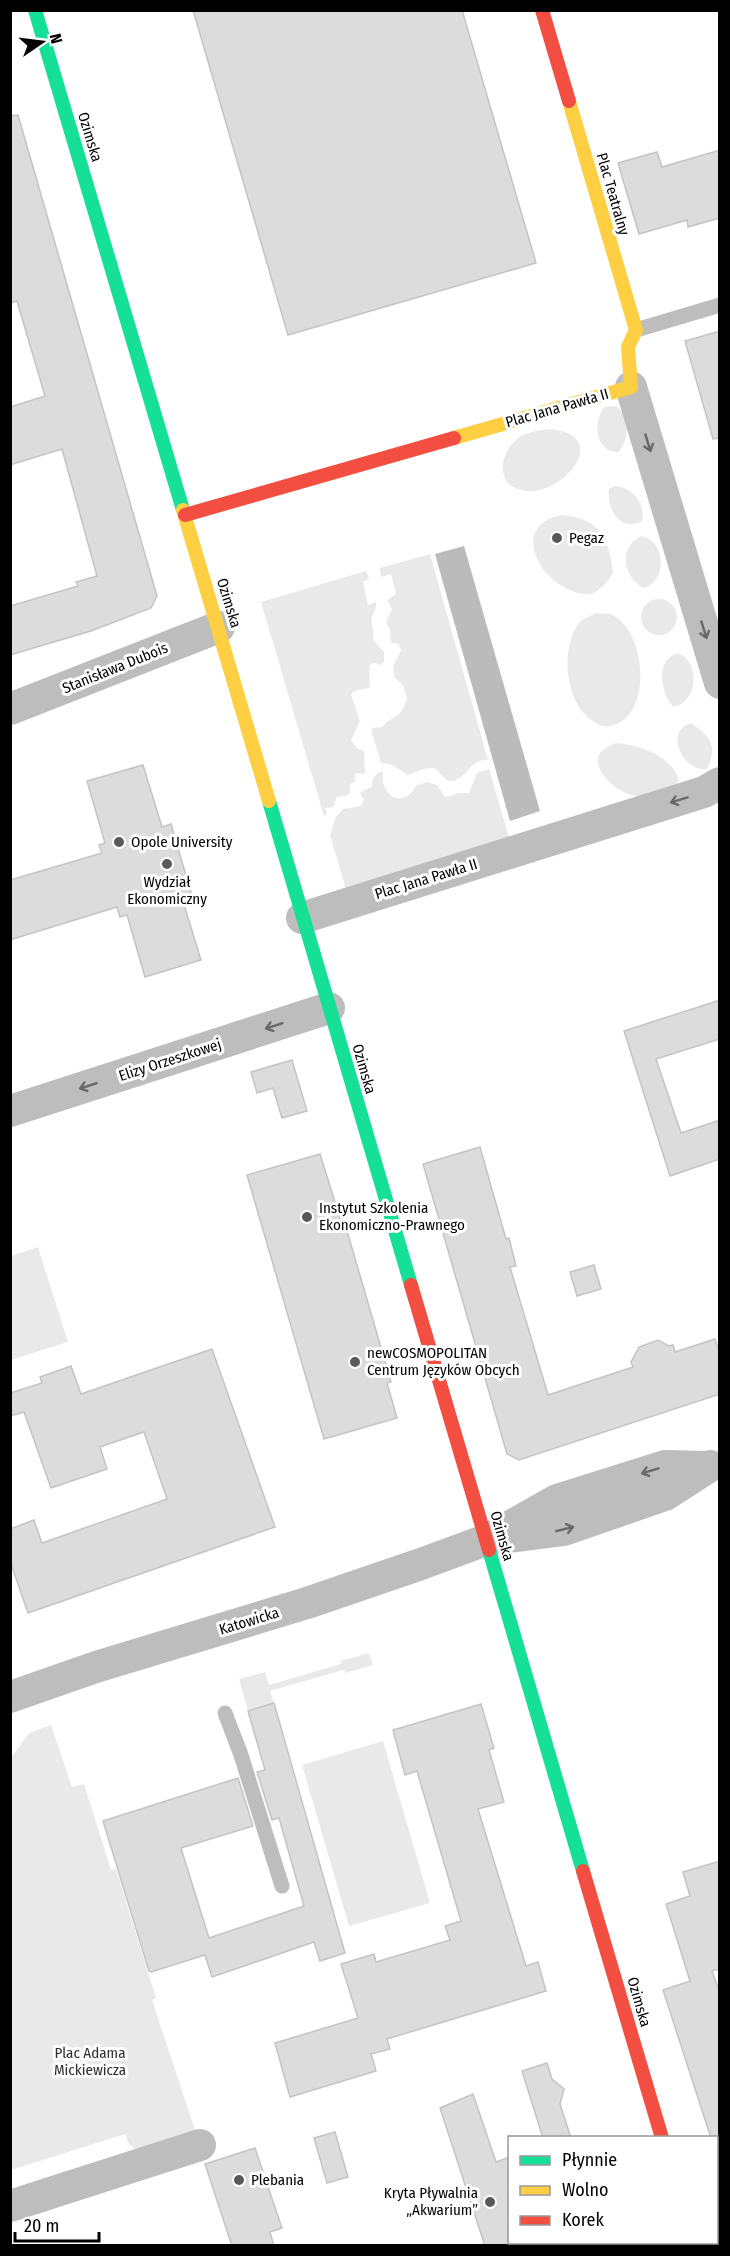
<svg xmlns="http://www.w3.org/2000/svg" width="730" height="2256" font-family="'Fira Sans Condensed',sans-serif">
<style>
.green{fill:#e9e9e9}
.water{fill:#bbb}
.building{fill:#dcdcdc;stroke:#c4c4c4;stroke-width:1.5}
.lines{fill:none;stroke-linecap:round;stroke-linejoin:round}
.lane{stroke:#bdbdbd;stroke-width:15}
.street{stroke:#bdbdbd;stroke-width:32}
.fast{stroke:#16e098;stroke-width:14}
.slow{stroke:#ffcf43;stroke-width:14}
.jam{stroke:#f24e42;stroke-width:14}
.oneway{stroke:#686868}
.poi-dot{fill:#595959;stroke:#fff;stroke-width:2}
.labels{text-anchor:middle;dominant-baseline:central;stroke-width:6;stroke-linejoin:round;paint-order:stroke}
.street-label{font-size:15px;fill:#000;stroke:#fff}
.poi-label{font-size:15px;fill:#000;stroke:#fff;text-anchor:start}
.park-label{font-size:15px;fill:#2e2e2e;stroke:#fff}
</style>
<rect width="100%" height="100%" fill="#fff"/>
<g class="green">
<path d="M616,406C631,419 629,436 619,452C595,453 593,422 604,407Z"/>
<path d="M551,429C556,430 563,431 568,433C604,451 553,499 521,490C496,484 499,455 516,440C525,432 539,430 551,429Z"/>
<path d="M615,486C632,487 646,504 642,521C620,533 606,508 609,489Z"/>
<path d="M562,515C600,518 609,538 613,573C608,581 602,589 593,593C586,596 577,593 570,590C536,577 512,524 562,515Z"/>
<path d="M641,536C666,541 668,580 644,588C623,578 618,547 641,536Z"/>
<path d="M430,554L488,760C471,759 469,774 456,780C443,786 442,768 432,768C425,767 415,773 408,775L390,764L381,763L372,733V728L382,727C392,714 399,722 407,699L403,685L394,677L393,667L401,650L398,644L392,643L390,639L391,632L386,622L392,609L387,600L396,594L391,574L381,577L380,568Z"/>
<path d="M366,571L369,579L363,582L368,605L376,602V608L371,620L373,628V640L384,652V662L382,665L373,663L369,666L370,687C363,691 356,687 351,695L360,721L351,740L357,748L364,751L365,774L356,773L354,782L350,784V793L346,796L337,797L333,807L325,808L327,813L324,816L261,602Z"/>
<circle cx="659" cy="617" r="18"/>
<path d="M596,613C600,614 606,613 610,614C647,628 654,719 610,726C603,727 598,725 593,721C565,704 559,647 580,622C584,618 591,616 596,613Z"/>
<path d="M678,653C701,662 698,703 673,707C660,691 655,660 678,653Z"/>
<path d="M691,723C711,737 718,746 707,769C683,772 663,731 691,723Z"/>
<path d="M616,743C639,745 671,755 679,780L676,785C665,788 651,796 639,796C622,797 589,771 600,753C604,748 610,745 616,743Z"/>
<path d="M489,769L511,844L347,893L330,835L336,817L343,809L361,806L364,800L360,793L372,786C372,779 375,772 383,772C380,797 404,809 416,786L427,782L437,785L445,797C449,797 451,795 455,794C459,792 464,794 469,793L477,773Z"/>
<path d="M38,1247L68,1342L11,1360V1256Z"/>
<path d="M369,1653L373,1665L345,1673L343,1670L270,1691L274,1703L248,1711L239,1679L265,1672L269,1685L341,1664V1661Z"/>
<path d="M51,1725L72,1787L84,1784L111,1870L116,1869L156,1998L152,2000L196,2133L135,2149L129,2144L125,2134L11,2170V1758L29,1733Z"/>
<path d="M383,1741L430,1903L349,1926L302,1765Z"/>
</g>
<path class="water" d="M464,546L540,811L510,821L435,554Z"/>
<g class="building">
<path d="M193,10H462L536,263L288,335Z"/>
<path d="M18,115L157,596L151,608L91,631L10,655V606L78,586L76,582L97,576L62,449L10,465V407L45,396L17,301L10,303V116Z"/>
<path d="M720,150V218L688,227L687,220L639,234L618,163L657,152L662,167Z"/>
<path d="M720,331V438L713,439L685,341Z"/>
<path d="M143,765L162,827L171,824L192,896L182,898L201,960L145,977L127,915L120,917L117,907L10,940V880L102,853L99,845L105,843L87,781Z"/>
<path d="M720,1000V1039L656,1059L681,1133L720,1120V1159L670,1176L624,1031Z"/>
<path d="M292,1060L307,1111L282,1118L273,1088L257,1093L251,1072Z"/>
<path d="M480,1147L506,1239L509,1238L516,1266L510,1267L548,1395L633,1367L631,1362L639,1347L658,1340L669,1346L673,1345L675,1352L715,1339L720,1354V1394L519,1460L507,1454L423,1164Z"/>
<path d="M320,1154L340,1218L343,1217L391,1382L387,1383L397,1418L324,1439L247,1175Z"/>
<path d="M594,1265L601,1289L577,1296L570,1272Z"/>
<path d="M212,1349L275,1527L28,1613L10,1561V1529L34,1520L42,1543L167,1499L144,1432L100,1447L107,1469L51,1488L24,1412L10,1416V1393L42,1383L40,1377L71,1366L81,1394Z"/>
<path d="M274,1703L345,1953L320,1961L314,1942L212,1977L205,1955L151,1972L149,1971L103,1821L238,1778L253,1826L181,1848L209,1938L304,1906L279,1818L272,1820L257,1772L265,1770L248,1711Z"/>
<path d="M481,1704L494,1748L489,1750L504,1802L478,1809L526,1966L538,1962L546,1991L387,2039L390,2049L371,2054L376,2071L290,2097L275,2043L358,2018L341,1964L374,1954L376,1962L450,1940L445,1926L461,1921L417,1771L405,1775L393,1730Z"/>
<path d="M720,1861V1969L712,1971L720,1993V2149H717V2138H711L663,1990L690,1981L666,1904L690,1896L683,1872Z"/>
<path d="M547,2063L552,2079L564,2089L560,2104L571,2138H543L522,2071Z"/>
<path d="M473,2094L496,2162L510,2157V2246H485L440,2108Z"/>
<path d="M335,2132L348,2177L327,2183L314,2138Z"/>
<path d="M255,2148L282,2228L270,2232L274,2246H232L205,2164Z"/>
</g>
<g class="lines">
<g class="lane">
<path d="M636,330L720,305"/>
<path d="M225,1713L241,1755L282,1886"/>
</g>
<g class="street">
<path d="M631,387L720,683"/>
<path d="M10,709L219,627"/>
<path d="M302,918L704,792L720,783"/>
<path d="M10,1111L329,1008"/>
<path d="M502,1538L564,1530L665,1495L710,1466"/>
<path d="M10,1697L96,1667L307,1603L421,1564L486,1540L557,1500L665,1466L708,1467"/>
<path d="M10,2206L200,2145"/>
</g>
<g class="fast">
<path d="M35,10L183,510"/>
<path d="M269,801L411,1285"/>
<path d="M489,1550L583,1871"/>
</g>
<g class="slow">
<path d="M454,438L631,387L628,347L636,330L569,101"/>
<path d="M183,510L269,801"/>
</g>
<g class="jam">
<path d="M542,10L569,101"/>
<path d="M185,515L454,438"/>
<path d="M411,1285L489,1550"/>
<path d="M583,1871L662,2138"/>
<path d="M693,2242L694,2246"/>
</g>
</g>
<defs><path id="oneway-shaft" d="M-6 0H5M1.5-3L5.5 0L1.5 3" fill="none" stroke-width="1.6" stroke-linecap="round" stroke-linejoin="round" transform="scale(1.5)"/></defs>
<g class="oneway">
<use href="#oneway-shaft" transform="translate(648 443) rotate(73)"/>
<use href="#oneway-shaft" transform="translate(704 630) rotate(73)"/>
<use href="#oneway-shaft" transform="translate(679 800) rotate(163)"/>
<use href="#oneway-shaft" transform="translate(274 1026) rotate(162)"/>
<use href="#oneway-shaft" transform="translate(88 1086) rotate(162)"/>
<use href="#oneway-shaft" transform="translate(650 1471) rotate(163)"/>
<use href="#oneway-shaft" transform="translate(565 1529) rotate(-14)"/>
</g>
<g class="poi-dot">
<circle cx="557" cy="538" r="6"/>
<circle cx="119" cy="842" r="6"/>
<circle cx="167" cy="864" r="6"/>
<circle cx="307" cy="1217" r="6"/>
<circle cx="355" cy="1362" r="6"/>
<circle cx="239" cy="2180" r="6"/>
<circle cx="490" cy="2202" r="6"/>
</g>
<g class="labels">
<g class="street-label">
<text transform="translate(90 137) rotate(73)">Ozimska</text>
<text transform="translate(613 194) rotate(74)">Plac Teatralny</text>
<text transform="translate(557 408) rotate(-16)">Plac Jana Pawła II</text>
<text transform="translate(229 603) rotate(73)">Ozimska</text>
<text transform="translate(115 668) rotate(-22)">Stanisława Dubois</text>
<text transform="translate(426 879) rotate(-17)">Plac Jana Pawła II</text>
<text transform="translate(170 1060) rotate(-18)">Elizy Orzeszkowej</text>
<text transform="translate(364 1069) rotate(74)">Ozimska</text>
<text transform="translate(502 1536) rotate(74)">Ozimska</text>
<text transform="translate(249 1621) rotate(-17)">Katowicka</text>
<text transform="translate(639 2002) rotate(74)">Ozimska</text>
</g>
<g class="poi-label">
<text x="569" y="538">Pegaz</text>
<text x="131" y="842">Opole University</text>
<text x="167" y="882" text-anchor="middle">Wydział<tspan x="167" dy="17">Ekonomiczny</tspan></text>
<text x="319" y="1208">Instytut Szkolenia<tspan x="319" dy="17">Ekonomiczno-Prawnego</tspan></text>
<text x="367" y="1353">newCOSMOPOLITAN<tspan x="367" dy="17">Centrum Języków Obcych</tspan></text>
<text x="251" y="2180">Plebania</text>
<text x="478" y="2193" text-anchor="end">Kryta Pływalnia<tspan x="478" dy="17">„Akwarium”</tspan></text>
</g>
<g class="park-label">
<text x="90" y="2053">Plac Adama<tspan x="90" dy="17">Mickiewicza</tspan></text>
</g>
</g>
<rect width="730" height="2256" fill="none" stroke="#000000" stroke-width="24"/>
<rect x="508" y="2136" width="210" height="108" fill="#ffffff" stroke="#999999" stroke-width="1.5"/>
<rect x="520" y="2156" width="30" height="9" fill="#16e098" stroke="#999999" stroke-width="1.5"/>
<text x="562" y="2166" font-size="18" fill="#000000">Płynnie</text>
<rect x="520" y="2186" width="30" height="9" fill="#ffcf43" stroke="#999999" stroke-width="1.5"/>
<text x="562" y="2196" font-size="18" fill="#000000">Wolno</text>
<rect x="520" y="2216" width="30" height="9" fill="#f24e42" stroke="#999999" stroke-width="1.5"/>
<text x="562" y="2226" font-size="18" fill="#000000">Korek</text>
<g transform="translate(42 42) rotate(76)" stroke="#ffffff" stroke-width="4.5" paint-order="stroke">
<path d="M0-4.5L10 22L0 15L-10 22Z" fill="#000000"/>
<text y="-9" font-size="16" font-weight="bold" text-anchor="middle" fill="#000000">N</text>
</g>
<path d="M15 2232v9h84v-9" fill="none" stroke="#000000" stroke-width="3"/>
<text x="24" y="2232" font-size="18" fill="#000000" stroke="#ffffff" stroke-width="4.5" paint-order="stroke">20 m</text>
</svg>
